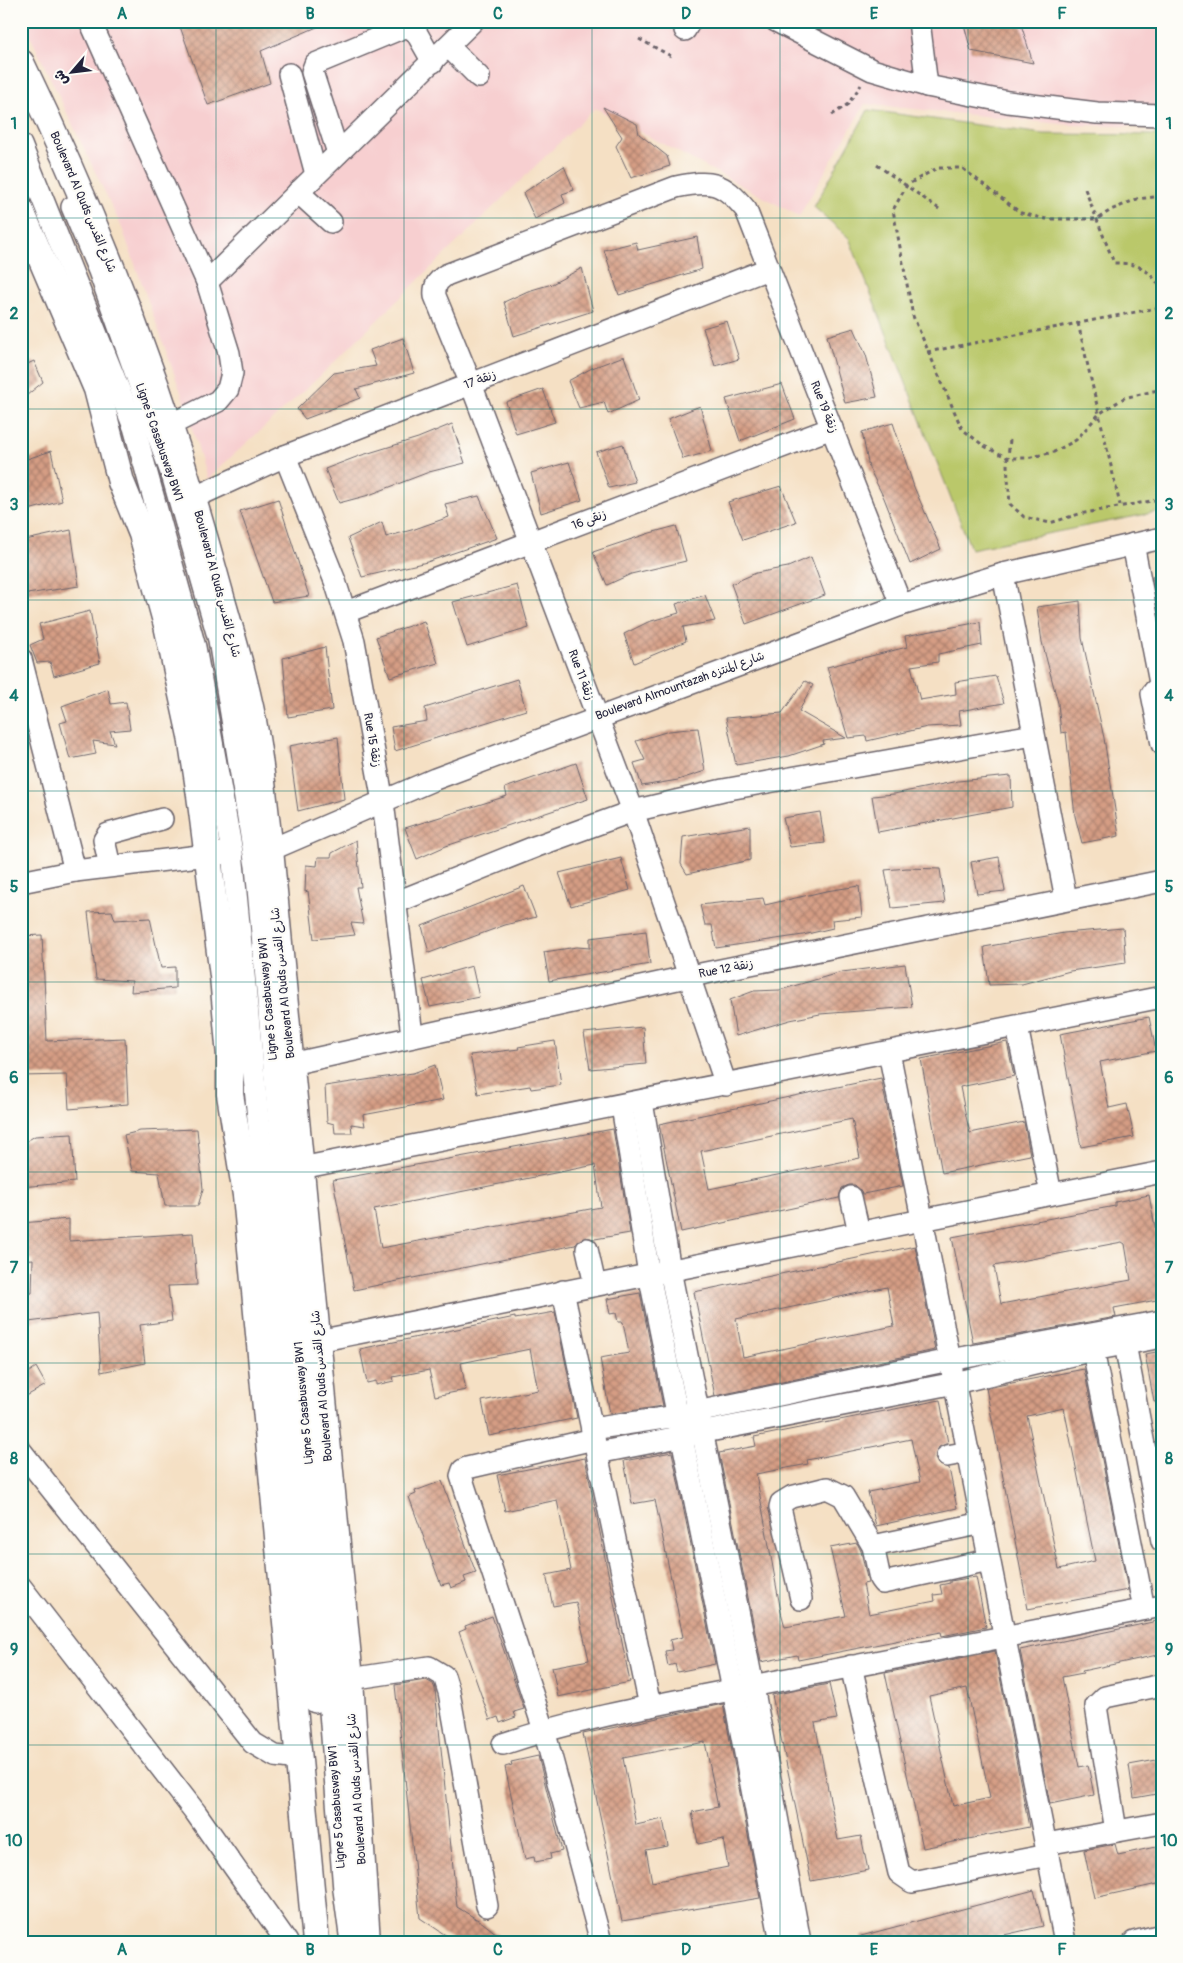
<svg xmlns="http://www.w3.org/2000/svg" width="1183" height="1963" font-family="Pangolin,'Playpen Sans Arabic',sans-serif">
<style>
.built{fill:#f7cfd0}
.green{fill:#bac86a;stroke:#6e7552}
.building{fill:url(#building-cross-hatch);fill-rule:evenodd}
.lines{fill:none;stroke-linecap:round;stroke-linejoin:round}
.minor-casing{stroke:#6c646b;stroke-width:24}
.major-casing{stroke:#6c646b;stroke-width:29}
.path{stroke:#6c646b;stroke-width:3;stroke-dasharray:4 4;stroke-linecap:butt}
.minor{stroke:#fff;stroke-width:21}
.major{stroke:#fff;stroke-width:26}
.grid{fill:none;stroke:#0f766e;stroke-width:1;stroke-opacity:0.55}
.labels{text-anchor:middle;dominant-baseline:central;stroke-width:4.5;stroke-linejoin:round;paint-order:stroke}
.street-label{font-size:12px;fill:#22223b;stroke:#fdfcf7}
.neatline{fill:none;stroke:#0f766e;stroke-width:2}
.grid-label{font-size:16px;text-anchor:middle;font-weight:bold;fill:#0f766e}
</style>
<defs>
<pattern id="building-cross-hatch" width="8" height="8" patternUnits="userSpaceOnUse" patternTransform="scale(1.25)"><rect width="8" height="8" fill="#d59d84"/><path d="M0 0l8 8M0 8l8-8" fill="none" stroke="#ac806d"/></pattern>
</defs>
<rect width="100%" height="100%" fill="#fdfcf7"/>
<filter id="ink" filterUnits="userSpaceOnUse"><feTurbulence type="fractalNoise" baseFrequency=".02" numOctaves="2"/><feDisplacementMap in="SourceGraphic" scale="10" xChannelSelector="R" yChannelSelector="G"/><feConvolveMatrix kernelMatrix="1 2 1 2 8 2 1 2 1" color-interpolation-filters="sRGB"/></filter>
<filter id="wash" filterUnits="userSpaceOnUse"><feTurbulence type="fractalNoise" baseFrequency=".0096" numOctaves="4" result="noise"/><feDisplacementMap in="SourceGraphic" scale="20" xChannelSelector="R" yChannelSelector="G"/><feGaussianBlur stdDeviation="1.12" result="paint"/><feColorMatrix in="noise" values="0 0 0 0 0 0 0 0 0 0 0 0 0 0 0 0 0 1.4 0 .05"/><feComposite in="paint" operator="in"/></filter>
<g filter="url(#wash)">
<rect width="100%" height="100%" fill="#f5e0c4"/>
<path class="built" d="M23,21H1162V127L1070,125L865,104L799,216L595,108L319,377L207,479L184,401L122,228Z"/>
<path class="green" d="M868,110L1043,134L1162,135V511L971,549L849,238L814,207Z"/>
<g id="blocks">
<g class="building">
<path d="M178,21H331L261,51L270,83L208,105Z"/>
<path d="M963,21H1020L1033,63L971,51Z"/>
<path d="M603,107L637,124L639,134L667,156L670,166L631,178L616,146L622,137Z"/>
<path d="M564,166L574,190L562,194L565,203L535,219L523,193Z"/>
<path d="M697,237L702,269L619,295L604,250L636,242L638,250Z"/>
<path d="M582,268L593,311L514,336L504,302L528,291L552,284Z"/>
<path d="M727,321L739,359L715,366L703,328Z"/>
<path d="M854,328L866,355L877,397L845,403L827,336Z"/>
<path d="M403,338L414,373L356,389L360,398L305,419L297,409L334,373L376,366L370,350Z"/>
<path d="M624,356L639,400L608,414L604,402L579,408L568,381L592,368Z"/>
<path d="M34,361L43,382L21,400V367Z"/>
<path d="M782,384L795,419L740,441L726,399Z"/>
<path d="M543,389L555,422L516,434L506,402Z"/>
<path d="M700,406L712,451L683,459L668,419Z"/>
<path d="M893,423L914,487L941,549L910,564L884,498L869,468L862,432Z"/>
<path d="M452,424L465,463L429,472L369,495L339,503L325,469L359,456L418,438Z"/>
<path d="M623,444L635,482L609,488L596,452Z"/>
<path d="M51,451L62,501L21,512V461Z"/>
<path d="M569,462L582,500L541,513L531,473Z"/>
<path d="M781,486L796,522L743,540L728,502Z"/>
<path d="M479,496L497,538L427,562L362,577L348,538L382,522L386,537L415,529L449,517L445,504Z"/>
<path d="M278,499L309,596L272,602L240,511Z"/>
<path d="M676,526L686,561L631,574L607,585L593,552L650,533Z"/>
<path d="M71,530L79,586L27,594L21,569V541Z"/>
<path d="M811,557L825,595L746,624L731,584L756,573L788,567Z"/>
<path d="M1162,575V623H1161L1152,577Z"/>
<path d="M517,585L529,628L467,647L453,602Z"/>
<path d="M705,595L715,621L683,627L686,641L634,663L624,634L648,622L679,613L676,604Z"/>
<path d="M1080,601L1082,638L1104,738L1119,836L1082,843L1075,816L1066,732L1061,733L1058,703L1042,642L1037,607Z"/>
<path d="M90,611L100,663L54,676L50,662L37,663L30,645L43,639L39,624Z"/>
<path d="M424,621L438,663L390,677L376,637Z"/>
<path d="M980,622L982,645L938,654V662L911,666L920,700L956,694L955,682L996,676L1004,703L959,711L961,725L927,727L867,741L866,736L848,738L827,667L907,647L905,636Z"/>
<path d="M325,647L332,710L288,717L283,658Z"/>
<path d="M517,679L526,710L395,751L391,727L427,721L425,708Z"/>
<path d="M805,681L813,685L799,711L846,738L823,741L824,744L789,756L736,765L726,718L782,713Z"/>
<path d="M108,689L111,704L126,702L130,729L110,731L115,744L93,741L96,754L70,759L60,723L67,721L62,706Z"/>
<path d="M698,728L705,771L678,780L642,786L634,763L645,760L636,741L669,731Z"/>
<path d="M338,737L344,799L298,811L289,746Z"/>
<path d="M576,763L588,799L446,846L417,859L405,828L507,796L505,788Z"/>
<path d="M1011,776L1012,807L878,832L872,796L894,794L958,781Z"/>
<path d="M820,812L825,843L790,847L783,818Z"/>
<path d="M750,826V860L687,874L681,864L683,837Z"/>
<path d="M356,840L361,887H356L363,924L351,923L355,935L314,939L308,891L305,892L306,865L317,866L318,857H331L332,853Z"/>
<path d="M999,857L1005,891L977,894L971,862Z"/>
<path d="M621,858L630,890L571,906L559,873Z"/>
<path d="M907,868L940,869L945,903L892,908L885,870Z"/>
<path d="M524,886L536,917L505,925L429,953L422,926Z"/>
<path d="M859,886L862,917L832,920L833,928L803,935L716,948L712,925H705L700,905L763,898L765,905L826,891Z"/>
<path d="M112,911L115,920L150,918L161,968L175,967V988L131,992L132,981L96,979L88,912Z"/>
<path d="M1123,928L1126,963L1070,971L1022,984L989,985L984,947L1064,933Z"/>
<path d="M646,931L650,964L549,981L544,952L577,947L590,948V938Z"/>
<path d="M42,935L47,1041L125,1038L128,1104L69,1109L67,1075L21,1076V936Z"/>
<path d="M905,964L912,1007L820,1014L790,1020L736,1036L730,1000L754,991L780,990L842,972Z"/>
<path d="M472,966L479,997L430,1007L423,980Z"/>
<path d="M1149,1017L1156,1051L1100,1062L1109,1108L1127,1104L1134,1137L1081,1147L1060,1034Z"/>
<path d="M643,1027L646,1064L590,1069L584,1033Z"/>
<path d="M555,1041L561,1085L531,1089L530,1086L478,1094L470,1055L519,1049L518,1047Z"/>
<path d="M1007,1042L1014,1076L960,1087L967,1121L970,1133L1024,1122L1030,1155L942,1173L921,1059Z"/>
<path d="M435,1065L443,1100L363,1115L365,1126L351,1124L352,1133H335L334,1124L327,1122L325,1086L413,1073Z"/>
<path d="M881,1078L903,1186L863,1194L855,1185H849L842,1188L839,1198L681,1232L659,1124ZM852,1119L860,1158L709,1189L701,1151Z"/>
<path d="M197,1129L203,1189L198,1206H165L159,1173L132,1171L124,1135L140,1131Z"/>
<path d="M613,1129L630,1233L595,1239L585,1237L575,1245L354,1290L333,1180ZM595,1165L601,1207L381,1248L374,1209Z"/>
<path d="M72,1134L75,1182L21,1187V1140L27,1141L35,1136Z"/>
<path d="M1149,1195L1162,1264V1299L1114,1308L1116,1317L973,1343L952,1237L1115,1206V1202ZM1122,1242L1125,1244L1131,1280L1001,1304L994,1266Z"/>
<path d="M69,1219V1241L193,1233L197,1285L168,1286L172,1321L140,1325L145,1363L101,1372L97,1313L21,1323V1295L32,1293L33,1259L21,1260V1223Z"/>
<path d="M915,1246L935,1350L715,1396L694,1292ZM887,1287L894,1326L743,1357L736,1319Z"/>
<path d="M640,1293L663,1406L610,1414L600,1358L629,1353L623,1322H618L616,1313L610,1314L607,1299Z"/>
<path d="M555,1312L577,1418L489,1436L482,1401L538,1390L530,1349L461,1363L466,1390L435,1396L429,1370L393,1377L394,1381L376,1385V1381L367,1383L360,1349L515,1317V1319Z"/>
<path d="M1162,1351V1401L1154,1402L1145,1354Z"/>
<path d="M36,1367L46,1385L21,1399V1378Z"/>
<path d="M1084,1369L1128,1590L1028,1609L986,1388ZM1064,1408L1095,1561L1059,1569L1027,1416Z"/>
<path d="M940,1400L948,1443L939,1447L935,1458L938,1464L949,1468L957,1508L876,1526L868,1492L920,1482L911,1439L807,1460L808,1464L756,1474L781,1612L785,1627L846,1616L830,1548L857,1543L861,1551L868,1583L863,1584L869,1614L935,1601L934,1595L942,1594L940,1585L950,1583V1581L976,1577L986,1627L942,1636L941,1632L798,1660L797,1655L761,1662L719,1453L756,1446L754,1437Z"/>
<path d="M672,1452L715,1664L677,1672L675,1664L668,1666L665,1651L672,1650L670,1640L683,1637L655,1500L632,1504L624,1461Z"/>
<path d="M585,1458L630,1682L558,1697L552,1667L589,1660L576,1602L553,1606L546,1575L571,1570L557,1500L505,1511L497,1475Z"/>
<path d="M442,1481L476,1573L464,1577L466,1582L451,1588L449,1583L441,1585L409,1497L416,1494L415,1491Z"/>
<path d="M492,1616L524,1709L514,1712L516,1717L500,1723L498,1717L490,1720L459,1632L466,1629L465,1626Z"/>
<path d="M1162,1620V1654L1082,1671L1083,1673L1062,1677L1079,1767L1088,1765L1094,1795L1050,1804L1020,1650Z"/>
<path d="M995,1651L1029,1827L923,1848L885,1673ZM967,1688L990,1798L953,1806L929,1696Z"/>
<path d="M426,1680L433,1684L435,1689L457,1907L483,1923L507,1942H456L420,1918L395,1685Z"/>
<path d="M829,1684L837,1719L815,1723L838,1840L861,1836L868,1870L811,1881L772,1695Z"/>
<path d="M723,1704L760,1898L622,1921L583,1734ZM705,1742L718,1807L692,1812L698,1844L723,1839L728,1867L652,1882L646,1850L668,1846L663,1819L636,1825L623,1758Z"/>
<path d="M538,1756L562,1851L550,1854L551,1859L535,1862L534,1857L525,1859L505,1767L512,1765L511,1762Z"/>
<path d="M1162,1759V1793L1134,1798L1129,1765Z"/>
<path d="M1115,1844L1118,1855L1160,1846L1162,1883L1094,1898L1084,1850Z"/>
<path d="M1034,1890L1043,1926L974,1942H861V1936Z"/>
</g>
</g>
</g>
<g filter="url(#ink)">
<use href="#blocks" fill-opacity="0" stroke="#6c646b" stroke-width="1"/>
<g class="lines">
<g class="minor-casing">
<g id="minor">
<path d="M90,21L207,282L229,353L232,373L228,389L218,401L168,426"/>
<path d="M776,21L872,70L927,86L1008,102L1097,113L1162,115"/>
<path d="M919,21L927,86"/>
<path d="M685,30L690,21"/>
<path d="M448,46L479,77"/>
<path d="M289,74L316,174"/>
<path d="M21,145L134,427L195,647L232,852L315,1702"/>
<path d="M338,153L312,72L315,64L407,26L416,32L433,62"/>
<path d="M298,192L331,222"/>
<path d="M72,207L99,271L173,478L219,640L256,866L320,1584L344,1890L351,1942"/>
<path d="M207,282L473,21"/>
<path d="M285,456L335,581L354,641L383,802L412,1035"/>
<path d="M193,498L285,456L768,269"/>
<path d="M1133,544L1161,688"/>
<path d="M1003,574L1066,899"/>
<path d="M346,612L832,428"/>
<path d="M21,659L75,871"/>
<path d="M1162,688L1155,690L1152,694L1162,744"/>
<path d="M254,851L270,850L435,779L901,605L1003,574L1162,538"/>
<path d="M110,866L104,840L108,834L162,819"/>
<path d="M21,882L75,871L224,853"/>
<path d="M397,902L537,846L633,811L723,790L1033,735"/>
<path d="M1017,1027L1051,1194"/>
<path d="M889,1052L1065,1942"/>
<path d="M291,1064L691,976L1162,881"/>
<path d="M726,1085L633,811L471,384L435,296C434,286 437,281 446,275L676,187C711,180 722,181 746,210L901,605"/>
<path d="M642,1102L670,1270L753,1686L800,1942"/>
<path d="M622,1106L649,1274L733,1690L781,1942"/>
<path d="M301,1168L1162,997"/>
<path d="M851,1197L859,1232"/>
<path d="M587,1249L595,1285"/>
<path d="M563,1291L650,1706"/>
<path d="M318,1341L1162,1172"/>
<path d="M1125,1344L1162,1541"/>
<path d="M1093,1350L1144,1609"/>
<path d="M592,1429L677,1416L950,1360L1162,1321"/>
<path d="M594,1439L467,1468L463,1470L461,1476L544,1730L601,1942"/>
<path d="M21,1451L253,1743L275,1756L298,1759"/>
<path d="M597,1453L955,1383L1093,1350L1162,1337"/>
<path d="M947,1456L969,1452"/>
<path d="M873,1546L983,1523"/>
<path d="M21,1587L196,1813L287,1942"/>
<path d="M801,1599L780,1507L781,1503L791,1497L827,1488L843,1496L873,1546L880,1579L883,1583L989,1560"/>
<path d="M851,1666L899,1873L912,1882L1048,1855"/>
<path d="M350,1679L429,1667L444,1676L449,1692L487,1906"/>
<path d="M503,1744C585,1716 672,1702 757,1685C892,1658 1027,1632 1162,1606"/>
<path d="M1116,1831L1096,1706L1105,1697L1162,1685"/>
<path d="M1046,1844L1162,1823"/>
<path d="M1134,1942L1162,1935"/>
</g>
</g>
<g class="major-casing">
<g id="major">
<path d="M21,63C100,226 166,397 214,572C229,627 247,683 256,738C262,775 265,813 270,850L350,1679L367,1942"/>
<path d="M21,211L97,389L121,482L142,534L167,625L191,736L200,795L223,976L230,1057V1094L246,1195L316,1942"/>
</g>
</g>
<g class="path">
<path d="M639,39L671,56"/>
<path d="M832,115L848,104L861,85"/>
<path d="M877,165L942,211"/>
<path d="M1085,189L1114,263C1139,263 1147,268 1162,289"/>
<path d="M1162,196L1137,199L1111,210L1097,219H1046L1021,213L962,168H937L907,185L893,210L913,316L962,429L984,446L1008,458H1027L1054,452L1076,440L1099,414L1124,398L1162,389"/>
<path d="M1078,323L1120,505"/>
<path d="M927,352L1162,307"/>
<path d="M1010,440L1007,465L1010,504L1024,517L1050,523L1079,514L1162,499"/>
</g>
<use href="#minor" class="minor"/>
<use href="#major" class="major"/>
</g>
</g>
<path class="grid" d="M216,21V1942M404,21V1942M592,21V1942M780,21V1942M968,21V1942M21,218H1162M21,409H1162M21,600H1162M21,791H1162M21,982H1162M21,1172H1162M21,1363H1162M21,1554H1162M21,1745H1162"/>
<g class="labels">
<g class="street-label">
<text transform="translate(83 202) rotate(67)">Boulevard Al Quds شارع القدس</text>
<text transform="translate(480 380) rotate(-21)">زنقة 17</text>
<text transform="translate(824 407) rotate(68)">Rue 19 زنقة</text>
<text transform="translate(159 442) rotate(71)">Ligne 5 Casabusway BW1</text>
<text transform="translate(589 520) rotate(-21)">زنقى 16</text>
<text transform="translate(217 584) rotate(75)">Boulevard Al Quds شارع القدس</text>
<text transform="translate(581 675) rotate(69)">Rue 11 زنقة</text>
<text transform="translate(680 686) rotate(-20)">Boulevard Almountazah شارع المنتزه</text>
<text transform="translate(372 740) rotate(80)">Rue 15 زنقة</text>
<text transform="translate(726 969) rotate(-11)">Rue 12 زنقة</text>
<text transform="translate(283 983) rotate(-96)">Boulevard Al Quds شارع القدس</text>
<text transform="translate(268 999) rotate(-95)">Ligne 5 Casabusway BW1</text>
<text transform="translate(322 1386) rotate(-95)">Boulevard Al Quds شارع القدس</text>
<text transform="translate(304 1403) rotate(-95)">Ligne 5 Casabusway BW1</text>
<text transform="translate(357 1789) rotate(-94)">Boulevard Al Quds شارع القدس</text>
<text transform="translate(337 1807) rotate(-94)">Ligne 5 Casabusway BW1</text>
</g>
</g>
<rect width="1183" height="1963" fill="none" stroke="#fdfcf7" stroke-width="55"/>
<g transform="translate(72 72) rotate(242)" stroke="#fdfcf7" stroke-width="4" paint-order="stroke">
<path d="M0-4L9 19L0 12L-9 19Z" fill="#22223b"/>
<text y="-8" font-size="14" font-weight="bold" text-anchor="middle" fill="#22223b">ش</text>
</g>
<rect x="28" y="28" width="1128" height="1908" class="neatline"/>
<g class="grid-label">
<text x="122" y="19">A</text>
<text x="310" y="19">B</text>
<text x="498" y="19">C</text>
<text x="686" y="19">D</text>
<text x="874" y="19">E</text>
<text x="1062" y="19">F</text>
<text x="14" y="129">1</text>
<text x="1169" y="129">1</text>
<text x="14" y="319">2</text>
<text x="1169" y="319">2</text>
<text x="14" y="510">3</text>
<text x="1169" y="510">3</text>
<text x="14" y="701">4</text>
<text x="1169" y="701">4</text>
<text x="14" y="892">5</text>
<text x="1169" y="892">5</text>
<text x="14" y="1083">6</text>
<text x="1169" y="1083">6</text>
<text x="14" y="1273">7</text>
<text x="1169" y="1273">7</text>
<text x="14" y="1464">8</text>
<text x="1169" y="1464">8</text>
<text x="14" y="1655">9</text>
<text x="1169" y="1655">9</text>
<text x="14" y="1846">10</text>
<text x="1169" y="1846">10</text>
<text x="122" y="1955">A</text>
<text x="310" y="1955">B</text>
<text x="498" y="1955">C</text>
<text x="686" y="1955">D</text>
<text x="874" y="1955">E</text>
<text x="1062" y="1955">F</text>
</g>
</svg>
